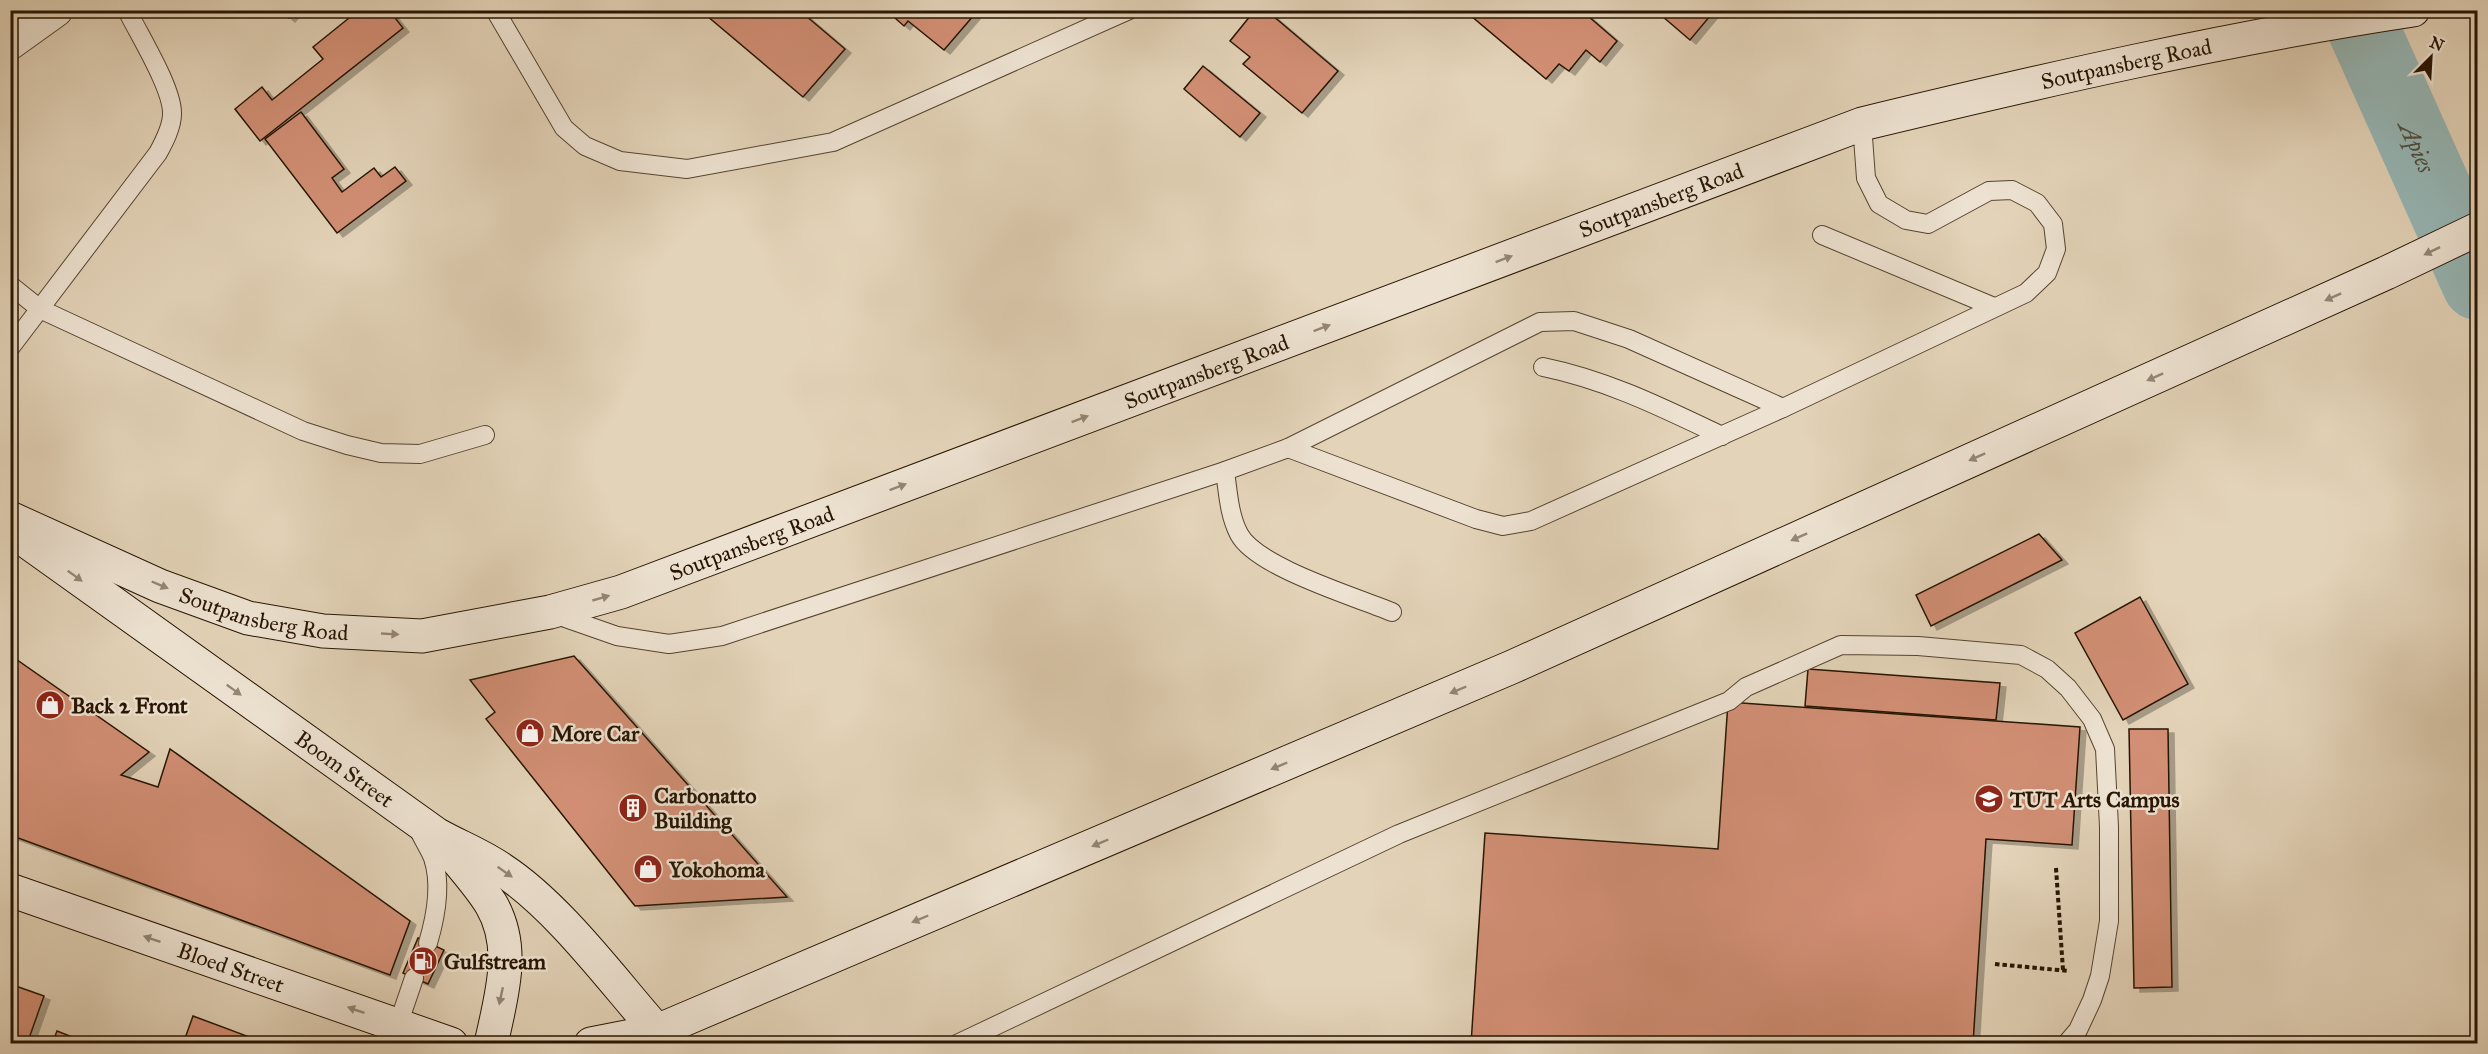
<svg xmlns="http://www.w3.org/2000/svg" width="2488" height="1054" font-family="'IM FELL Great Primer',serif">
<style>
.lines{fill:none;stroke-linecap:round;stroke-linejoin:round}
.river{stroke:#96b7b6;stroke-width:72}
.building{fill:#d28f75;stroke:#271502;stroke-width:1.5;filter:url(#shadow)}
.service-casing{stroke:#564430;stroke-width:20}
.minor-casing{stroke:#564430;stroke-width:35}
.secondary-casing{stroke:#271502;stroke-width:35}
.path{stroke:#271502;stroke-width:4;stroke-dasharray:4.5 3;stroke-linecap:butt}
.service{stroke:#ede2d1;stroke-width:18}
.minor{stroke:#ede2d1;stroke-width:33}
.secondary{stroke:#ede2d1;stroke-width:33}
.oneway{fill:#948674}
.labels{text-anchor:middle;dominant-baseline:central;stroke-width:5;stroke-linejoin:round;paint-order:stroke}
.street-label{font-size:22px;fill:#271502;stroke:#ede2d1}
.poi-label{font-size:22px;font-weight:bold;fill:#271502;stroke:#ede2d1;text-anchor:start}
.water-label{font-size:24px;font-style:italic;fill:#4e4e41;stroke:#ede2d1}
</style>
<defs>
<filter id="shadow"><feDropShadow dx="6" dy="4" stdDeviation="0" flood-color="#0004"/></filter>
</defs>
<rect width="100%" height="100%" fill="#e3d3b8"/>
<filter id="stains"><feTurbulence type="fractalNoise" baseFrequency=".00333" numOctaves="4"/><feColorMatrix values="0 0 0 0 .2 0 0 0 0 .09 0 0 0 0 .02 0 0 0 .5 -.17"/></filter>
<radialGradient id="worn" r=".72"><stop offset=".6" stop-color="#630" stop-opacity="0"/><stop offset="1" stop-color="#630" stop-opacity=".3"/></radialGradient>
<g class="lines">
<path class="river" id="s1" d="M2355,10L2478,284"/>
</g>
<g class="building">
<path d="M280,10H296L289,18Z"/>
<path d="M359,10H389L403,28L260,141L235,109L262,87L272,100L323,59L313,47Z"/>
<path d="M700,10H799L845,49L803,97Z"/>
<path d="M886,10H969L974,15L944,50L908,21L904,26Z"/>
<path d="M1255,10H1266L1338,71L1302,113L1243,64L1250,57L1230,41Z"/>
<path d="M1464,10H1581L1617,41L1600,62L1586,50L1569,71L1559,64L1546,79Z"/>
<path d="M1655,10H1715L1690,40Z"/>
<path d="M1203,66L1260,113L1240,137L1184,89Z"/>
<path d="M301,112L344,169L332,178L342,192L374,168L381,177L395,167L406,181L337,233L265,139Z"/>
<path d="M2039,534L2062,560L1931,626L1916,595Z"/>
<path d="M2140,597L2188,684L2123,720L2075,633Z"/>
<path d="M10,655L149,752L121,775L158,787L170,749L410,921L390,975L10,835Z"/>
<path d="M574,656L787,897L635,906L486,719L495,712L470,680Z"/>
<path d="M1808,669L2000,683L1996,720L1805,706Z"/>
<path d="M1728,702L2080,727L2072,845L1986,839L1973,1044H1471L1485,833L1718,849Z"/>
<path d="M2129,729H2168L2172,987L2134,988Z"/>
<path d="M418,938L444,950L428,984L403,973Z"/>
<path d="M10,984L44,996L27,1044H10Z"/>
<path d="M193,1016L268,1044H183Z"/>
<path d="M57,1031L90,1044H52Z"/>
</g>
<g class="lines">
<g class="service-casing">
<g id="service">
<path d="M495,10L564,128L585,146L620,161L687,169L833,142L1129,10"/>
<path d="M1822,235L1994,307"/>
<path d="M10,285L40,309L303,431L347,445L381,453L420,454L485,435"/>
<path d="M10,348L158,153C164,142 172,127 172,114C173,89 139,35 127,10"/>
<path d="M1543,367C1607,380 1663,408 1722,436"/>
<path d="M1288,448L1476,519L1503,526L1531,521L1783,408"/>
<path d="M1225,471C1228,492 1229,515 1239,534C1256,567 1356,597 1392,612"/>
<path d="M554,614L617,636L669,644L722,636L1225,471L1288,448L1540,322L1574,321L1629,339L1783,408L2026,293L2047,273L2056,249L2053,224L2037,203L2012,190L1989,191L1928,224L1906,220L1879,204L1866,178L1862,124"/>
<path d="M418,828C422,838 429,848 433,858C442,885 436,916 428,943"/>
<path d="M398,1025L414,978"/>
<path d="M957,1044L1399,834L1729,701L1746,687L1841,645L1918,646L2021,655L2047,669L2068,688L2092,719L2105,749L2109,827V921L2100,976L2092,1000L2078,1030L2066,1044"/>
</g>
</g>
<g class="minor-casing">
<path id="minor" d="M10,43L56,10"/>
</g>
<g class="secondary-casing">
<g id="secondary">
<path id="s2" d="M10,518L160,586L248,618L323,631L422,636L550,612L621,592L1862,124C2044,80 2227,38 2413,10"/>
<path id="s3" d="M25,540L436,834C457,846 481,855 501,869C558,906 612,980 657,1031"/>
<path d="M445,845C460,864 478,883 491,904C517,948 501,997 491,1044"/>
<path id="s4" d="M10,890L451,1044"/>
<path d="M591,1044L657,1031L1512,667L2386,273L2478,229"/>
</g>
</g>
<g class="path">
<path d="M2056,868L2063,970"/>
<path d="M1995,964L2069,971"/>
</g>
<use href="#service" class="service"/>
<use href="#minor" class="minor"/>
<use href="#secondary" class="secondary"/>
</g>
<defs><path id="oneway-solid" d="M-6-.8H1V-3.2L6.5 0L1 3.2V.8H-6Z" transform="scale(1.5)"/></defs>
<g class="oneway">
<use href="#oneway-solid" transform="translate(2432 251) rotate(154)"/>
<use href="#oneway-solid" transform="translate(1504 259) rotate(-21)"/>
<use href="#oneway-solid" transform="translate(2333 297) rotate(156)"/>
<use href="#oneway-solid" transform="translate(1322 328) rotate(-21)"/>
<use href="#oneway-solid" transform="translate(2155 377) rotate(156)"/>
<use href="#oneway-solid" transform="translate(1080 419) rotate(-21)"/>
<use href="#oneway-solid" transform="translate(1977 457) rotate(156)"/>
<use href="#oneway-solid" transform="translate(898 487) rotate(-21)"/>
<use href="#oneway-solid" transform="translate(1799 537) rotate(156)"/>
<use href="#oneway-solid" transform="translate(75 576) rotate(36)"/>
<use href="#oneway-solid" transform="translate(160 585) rotate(23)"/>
<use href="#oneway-solid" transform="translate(601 598) rotate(-16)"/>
<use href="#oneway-solid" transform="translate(390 634) rotate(3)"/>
<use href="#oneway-solid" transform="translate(234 690) rotate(36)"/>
<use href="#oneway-solid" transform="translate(1458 690) rotate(157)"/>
<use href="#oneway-solid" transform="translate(1279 766) rotate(157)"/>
<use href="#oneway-solid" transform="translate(1100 843) rotate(157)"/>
<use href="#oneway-solid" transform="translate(505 872) rotate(35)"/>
<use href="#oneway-solid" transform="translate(920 919) rotate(157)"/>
<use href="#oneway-solid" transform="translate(152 939) rotate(-161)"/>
<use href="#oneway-solid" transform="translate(501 996) rotate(102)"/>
<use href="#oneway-solid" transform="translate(356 1010) rotate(-161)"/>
</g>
<defs>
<g id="shop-disc" transform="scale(1.5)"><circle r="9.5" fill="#8f2418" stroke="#ede2d1"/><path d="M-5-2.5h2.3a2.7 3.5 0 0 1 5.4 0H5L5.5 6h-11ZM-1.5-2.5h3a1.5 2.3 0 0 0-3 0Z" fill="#fff"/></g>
<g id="university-disc" transform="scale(1.5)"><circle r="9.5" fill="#8f2418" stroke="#ede2d1"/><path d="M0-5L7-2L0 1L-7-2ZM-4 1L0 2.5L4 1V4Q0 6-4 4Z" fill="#fff"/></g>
<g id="building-disc" transform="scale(1.5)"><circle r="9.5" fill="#8f2418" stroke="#ede2d1"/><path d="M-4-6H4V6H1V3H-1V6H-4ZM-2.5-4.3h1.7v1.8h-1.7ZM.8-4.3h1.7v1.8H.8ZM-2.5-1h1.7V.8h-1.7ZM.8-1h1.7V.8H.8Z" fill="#fff"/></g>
<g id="fuel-disc" transform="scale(1.5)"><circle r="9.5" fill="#8f2418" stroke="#ede2d1"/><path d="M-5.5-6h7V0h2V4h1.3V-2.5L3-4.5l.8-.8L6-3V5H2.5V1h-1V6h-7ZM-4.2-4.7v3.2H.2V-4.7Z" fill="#fff"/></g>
</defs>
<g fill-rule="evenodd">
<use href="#shop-disc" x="50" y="705"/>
<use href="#shop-disc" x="530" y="733"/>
<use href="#university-disc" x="1989" y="799"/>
<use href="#building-disc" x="633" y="808"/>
<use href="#shop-disc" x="648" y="869"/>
<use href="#fuel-disc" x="423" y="961"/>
</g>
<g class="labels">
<g class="street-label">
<text stroke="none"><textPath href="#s2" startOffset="2235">Soutpansberg Road</textPath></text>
<text stroke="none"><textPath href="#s2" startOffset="1749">Soutpansberg Road</textPath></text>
<text stroke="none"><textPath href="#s2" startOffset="1263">Soutpansberg Road</textPath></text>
<text stroke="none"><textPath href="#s2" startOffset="777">Soutpansberg Road</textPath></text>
<text stroke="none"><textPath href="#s2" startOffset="273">Soutpansberg Road</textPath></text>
<text stroke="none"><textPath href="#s3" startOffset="393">Boom Street</textPath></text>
<text stroke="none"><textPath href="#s4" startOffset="234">Bloed Street</textPath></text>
</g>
<g class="poi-label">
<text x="71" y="705">Back 2 Front</text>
<text x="551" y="733">More Car</text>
<text x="654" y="795">Carbonatto<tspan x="654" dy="25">Building</tspan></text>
<text x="2010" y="799">TUT Arts Campus</text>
<text x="669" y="869">Yokohoma</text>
<text x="444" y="961">Gulfstream</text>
</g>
<g class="water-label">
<text stroke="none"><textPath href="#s1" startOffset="150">Apies</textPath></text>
</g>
</g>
<rect width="2488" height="1054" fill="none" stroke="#e3d3b8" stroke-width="36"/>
<rect x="12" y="12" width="2464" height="1030" fill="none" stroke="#271502" stroke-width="3"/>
<rect x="18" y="18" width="2452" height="1018" fill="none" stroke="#271502" stroke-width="1.5"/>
<g transform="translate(2431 57) rotate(24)" stroke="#ede2d1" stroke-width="4.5" paint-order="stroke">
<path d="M0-4.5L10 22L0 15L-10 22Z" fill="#271502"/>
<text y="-9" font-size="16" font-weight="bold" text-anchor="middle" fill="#271502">N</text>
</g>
<rect width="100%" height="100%" filter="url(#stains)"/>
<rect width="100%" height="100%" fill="url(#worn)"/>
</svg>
